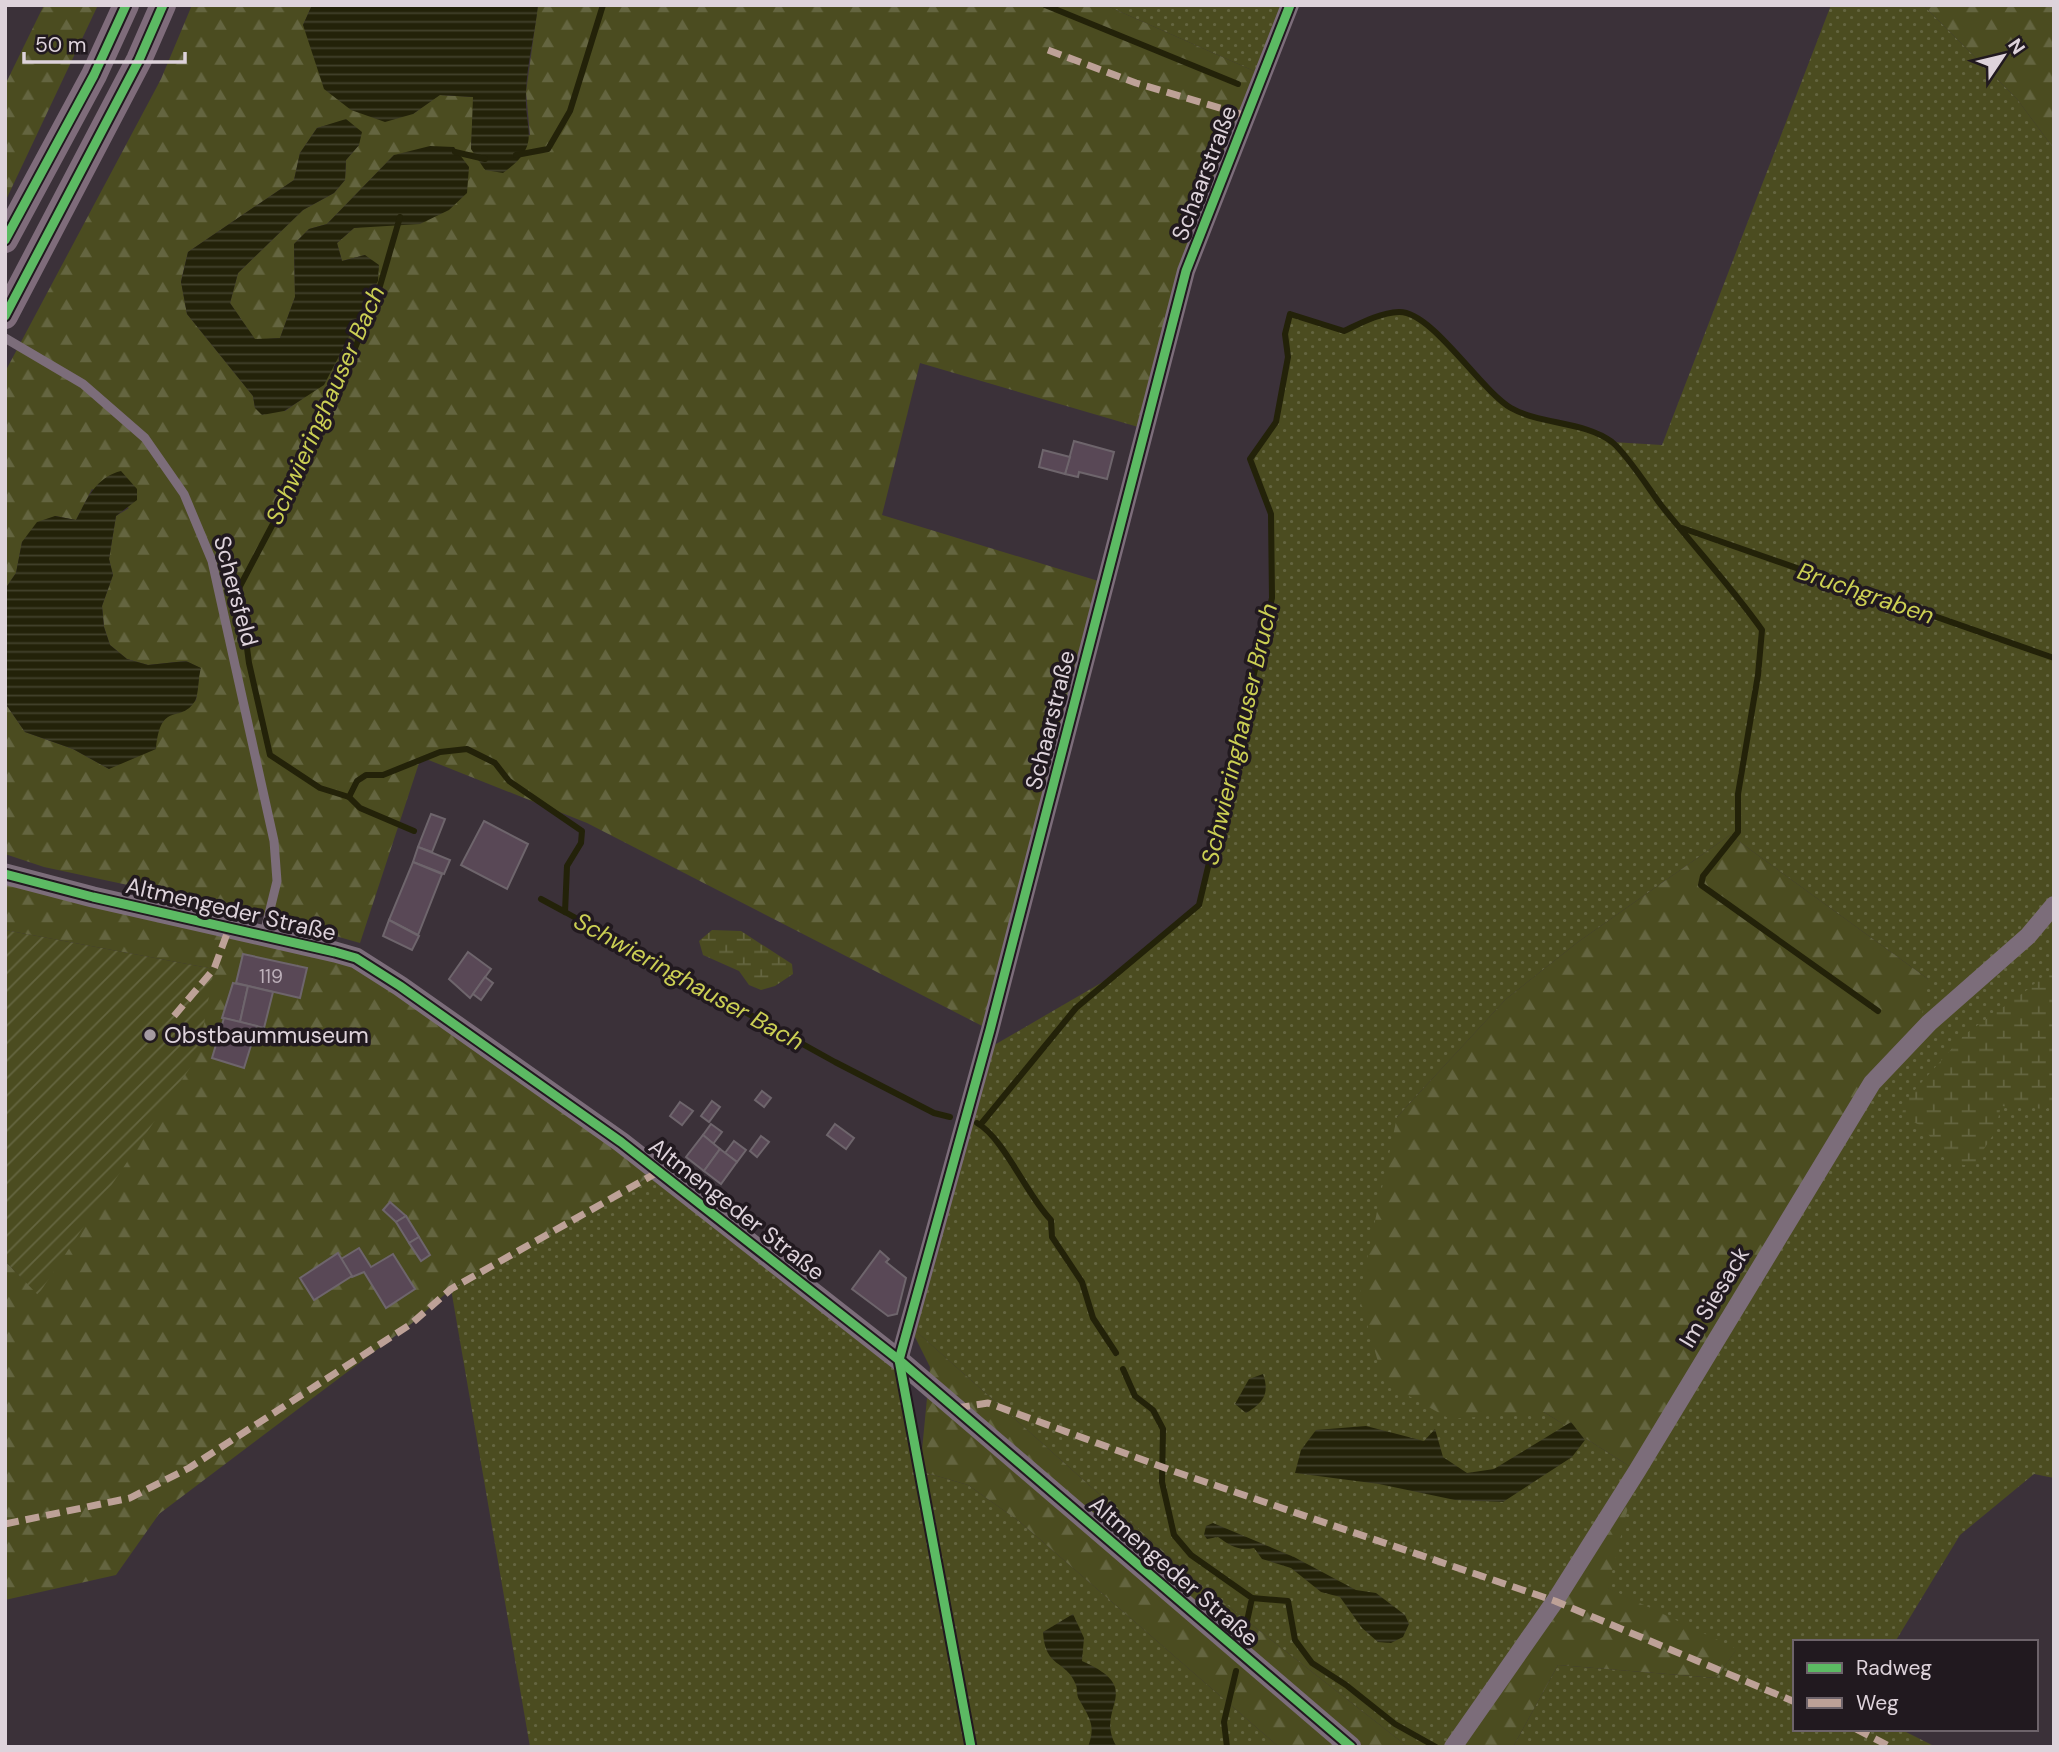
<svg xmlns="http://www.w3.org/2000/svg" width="2059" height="1752" font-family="'DM Sans',sans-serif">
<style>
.grass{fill:url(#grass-dots);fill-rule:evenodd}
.forest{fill:url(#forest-firs);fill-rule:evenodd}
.wetland{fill:url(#wetland-marsh)}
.garden{fill:url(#garden-furrows)}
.water{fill:url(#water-rules)}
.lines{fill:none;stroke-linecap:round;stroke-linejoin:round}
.stream{stroke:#232209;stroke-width:6}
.building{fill:#594856;stroke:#6e656c;stroke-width:2}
.service{stroke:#7c6d7a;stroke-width:9}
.minor{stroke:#7c6d7a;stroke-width:18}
.tertiary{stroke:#7c6d7a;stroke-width:21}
.primary{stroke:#7f6c7b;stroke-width:26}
.quiet{stroke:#bda197;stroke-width:7;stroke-dasharray:14 7;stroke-linecap:butt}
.cycleway-casing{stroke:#21191f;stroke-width:13}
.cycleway{stroke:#5cba63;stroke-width:9}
.poi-dot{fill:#a59aa2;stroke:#21191f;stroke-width:2.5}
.labels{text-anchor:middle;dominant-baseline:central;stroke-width:7;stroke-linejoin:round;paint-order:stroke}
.number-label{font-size:19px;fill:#bdb0ba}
.street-label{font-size:23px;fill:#ded3db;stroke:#21191f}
.poi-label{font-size:23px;fill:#ded3db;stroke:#21191f;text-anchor:start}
.water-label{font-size:24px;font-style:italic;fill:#cbcf53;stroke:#21191f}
</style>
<defs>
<pattern id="grass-dots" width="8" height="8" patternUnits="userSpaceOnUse" patternTransform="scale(1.75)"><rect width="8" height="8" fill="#4b4c20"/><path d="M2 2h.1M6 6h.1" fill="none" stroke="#646540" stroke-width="1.8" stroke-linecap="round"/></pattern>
<pattern id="forest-firs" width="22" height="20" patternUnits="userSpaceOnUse" patternTransform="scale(1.75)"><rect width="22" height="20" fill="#4b4c20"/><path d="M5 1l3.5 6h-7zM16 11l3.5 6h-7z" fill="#646540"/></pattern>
<pattern id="wetland-marsh" width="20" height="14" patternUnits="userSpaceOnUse" patternTransform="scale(1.75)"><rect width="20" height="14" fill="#4b4c20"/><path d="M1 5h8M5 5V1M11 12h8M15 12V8" fill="none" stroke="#646540"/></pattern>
<pattern id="garden-furrows" width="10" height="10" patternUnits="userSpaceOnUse" patternTransform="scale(1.75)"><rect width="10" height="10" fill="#4b4c20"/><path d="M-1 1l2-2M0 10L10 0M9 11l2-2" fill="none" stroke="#646540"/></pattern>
<pattern id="water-rules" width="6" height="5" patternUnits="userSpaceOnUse" patternTransform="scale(1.75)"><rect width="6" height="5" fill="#232209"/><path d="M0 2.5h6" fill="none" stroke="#42412c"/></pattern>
</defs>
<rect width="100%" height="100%" fill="#3b3139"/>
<g class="grass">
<path d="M1105,5H1290L1263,75Z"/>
<path d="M1831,5H1923L2017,99L2054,149V1478L2034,1474L1960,1535L1895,1642H1795V1729H1900L1936,1747H1513L1558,1665L1716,1678L1736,1650L1607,1588L1636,1474L1453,1747H1408L1206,1589L909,1325L984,1051L1125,969L1199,905L1272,598L1271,514L1250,459L1276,422L1288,357L1285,334L1290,314L1344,331L1379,315L1402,312L1423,323L1460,356L1485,388L1511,408L1582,430L1612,442L1662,445ZM1730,835L1928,979L1637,1471L1544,1412L1397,1117L1506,999L1578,942Z"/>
<path d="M658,1172L899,1360L920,1471L968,1485L1020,1522L1279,1747H530L451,1289Z"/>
</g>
<g class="forest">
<path d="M44,5H98L5,202V85Z"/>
<path d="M192,5H312L303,25L413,114L439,95L474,97L471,149L530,135L526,92L538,5H1105L1263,75L1186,271L1145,429L920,363L882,515L1105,583L990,1030L587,823L421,757L360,943L244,910L44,867L5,854V703L25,732L73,749L109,769L158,728L169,714L184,710L196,700L200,668L186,661L148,665L127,659L110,645L104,627L102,606L113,575L109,559L116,516L129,508L92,489L76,520L55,516L22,542L16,573L5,589V372L161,79ZM346,120L359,145L346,160L345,180L334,193L303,210L238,273L230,303L255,340L280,338L295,297L294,244L309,229L327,224L394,155L379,224L354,228L337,243L342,261L365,255L302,399L285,411L255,408L253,396L187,314L181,281L188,252L294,180L300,153L317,128Z"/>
<path d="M1923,5H2054V149L2017,99Z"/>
<path d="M1730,835L1928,979L1919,1033L1898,1055L1637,1471L1608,1588L1737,1649L1716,1678L1558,1665L1513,1747H1453L1637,1471L1544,1412L1450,1419L1384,1382L1359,1297L1397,1117L1506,999L1578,942Z"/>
<path d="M5,874L335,952L658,1172L451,1289L411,1324L159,1514L116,1575L5,1600V1261L38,1294L214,969L5,930Z"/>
<path d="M909,1325L1206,1589L1408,1747H1279L1020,1522L968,1485L920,1471L930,1367Z"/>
</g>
<g class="wetland">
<path d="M712,930L741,931L792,964L793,974L775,986L761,990L749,985L739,971L703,955L699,941Z"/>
<path d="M2054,967V1104L2046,1109L2001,1106L1995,1132L1973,1166C1936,1163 1944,1154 1926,1131C1921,1124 1909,1120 1902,1116L1904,1102L1964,1035L2027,990Z"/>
</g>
<path class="garden" d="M5,930L214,969L198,1056L38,1295L5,1261Z"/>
<g class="water">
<path d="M312,5H538C535,34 527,63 526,92C524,132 543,144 503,173L485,170L471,149L473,97L440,95L413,114L385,122L351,110L324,89L303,25Z"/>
<path d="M346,119L362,132L359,145L346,160L345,180L334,193L303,210L238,273L230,303L255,339L280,338L295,297L294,244L309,229L327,224L394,155L430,146L454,147L469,167L467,193L449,210L420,224L354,228L337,243L342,261L365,255L379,265L378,281L324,385L284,411L262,415L255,408L253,396L187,314L181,282L188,252L294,180L300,153L317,128Z"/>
<path d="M121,471L137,489V500L116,516L109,559L113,575L102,606L104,627L110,645L127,659L148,665L186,661L201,668C198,677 199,693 195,701C180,725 161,699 156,749L109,769L73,749L25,732L5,703V589L16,573L22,542L37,522L55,516L76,520C87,499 96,477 121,471Z"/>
<path d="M1263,1374C1270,1394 1263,1403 1246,1413L1235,1404L1249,1379Z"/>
<path d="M1571,1422L1585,1440L1572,1457L1503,1502L1455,1500L1379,1484L1295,1473L1301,1450L1316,1430L1366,1426L1424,1441L1435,1429L1443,1457L1467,1473L1494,1469Z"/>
<path d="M1213,1523L1294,1557L1356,1590L1376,1593L1405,1615L1409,1624L1403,1637L1391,1643L1378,1642L1362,1628L1340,1597L1321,1592L1291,1568L1262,1559L1254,1548C1238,1551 1231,1546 1218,1537L1207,1539L1204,1535L1206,1526Z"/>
<path d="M1073,1614L1084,1638L1082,1661C1148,1690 1093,1707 1117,1747H1088C1096,1726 1090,1719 1080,1701C1076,1696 1078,1691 1076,1685C1066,1659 1045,1669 1043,1632Z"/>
</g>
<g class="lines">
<g class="stream">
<path d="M1045,5L1238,84"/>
<path d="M455,152L485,159"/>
<path d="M516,155L548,149L570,111L603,5"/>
<path d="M400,217L380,286L341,383L320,423L302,469L239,588L249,663L270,755L320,788L349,797L357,781L366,775H383L440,752L467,749L495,763L509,781L582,831L581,843L567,866L565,912L835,1062L934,1113L950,1117"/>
<path d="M1682,528L2054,658"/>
<path d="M349,797L360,808L414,831"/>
<path d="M541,899L565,912"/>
<path d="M977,1123C1004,1138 1027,1196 1051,1220L1052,1237L1082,1282L1093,1318L1116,1353"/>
<path d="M981,1124L1076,1008L1199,905L1272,598L1271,514L1250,459L1276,422L1288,357L1285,334L1290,314L1344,331C1361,323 1379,313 1399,312C1432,311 1480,390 1511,408C1541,425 1584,421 1612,442C1626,453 1649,489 1661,505C1695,548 1731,586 1762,630L1758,675L1738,794V832L1703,876L1701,885L1878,1011"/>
<path d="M1123,1369L1135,1396L1153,1410L1163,1429L1162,1482L1174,1535L1191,1555L1252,1598L1288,1601L1295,1640L1312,1663L1346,1685L1395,1724L1436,1747"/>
<path d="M1244,1635L1252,1598"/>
<path d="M1227,1747L1224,1722L1236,1671"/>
</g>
</g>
<g class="building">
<path d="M1074,441L1114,452L1107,479L1079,472L1078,477L1065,474Z"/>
<path d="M1043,450L1070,457L1065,474L1039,467Z"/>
<path d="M431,814L445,819L432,852L418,847Z"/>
<path d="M484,821L528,844L507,889L461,865Z"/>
<path d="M418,847L450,860L444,874L413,862Z"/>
<path d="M413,862L442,874L418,935L389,920Z"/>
<path d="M389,920L419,936L412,950L383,936Z"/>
<path d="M468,952L491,969L470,998L449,979Z"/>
<path d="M243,954L307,968L300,998L236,983Z"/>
<path d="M485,977L493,983L481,1000L473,994Z"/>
<path d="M233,983L248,986L240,1022L222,1018Z"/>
<path d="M248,986L273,992L264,1028L240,1022Z"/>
<path d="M224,1018L257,1026L244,1068L212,1058Z"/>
<path d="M762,1091L771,1098L764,1107L755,1100Z"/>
<path d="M712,1101L720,1107L709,1122L701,1116Z"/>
<path d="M680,1102L693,1111L682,1125L670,1116Z"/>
<path d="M711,1124L722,1132L713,1144L703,1135Z"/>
<path d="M835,1124L854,1138L846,1149L827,1135Z"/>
<path d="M703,1135L720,1149L704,1171L686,1157Z"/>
<path d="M761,1136L769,1142L757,1157L750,1151Z"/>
<path d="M734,1141L746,1150L737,1162L725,1153Z"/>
<path d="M720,1149L737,1162L721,1184L704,1171Z"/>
<path d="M390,1202L406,1216L396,1222L383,1210Z"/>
<path d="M406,1216L419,1237L409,1243L396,1222Z"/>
<path d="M419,1237L430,1255L421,1261L409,1243Z"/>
<path d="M359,1248L371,1267L393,1254L415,1289L386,1308L364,1272L352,1277L341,1259Z"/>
<path d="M880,1251L889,1259L886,1262L906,1278L897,1314L888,1316L852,1289Z"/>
<path d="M338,1253L352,1276L314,1300L300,1278Z"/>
</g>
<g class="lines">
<g class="service">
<path d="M5,338L83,384L145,438L184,494L212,561L274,841L277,881L264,934"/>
<path d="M900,1366L918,1456"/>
</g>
<g class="minor">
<path d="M899,1360L990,1030L1186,271L1290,5"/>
<path d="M1453,1747L1555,1601L1637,1471L1872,1083L1929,1023L2028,936L2054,905"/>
</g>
<path class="tertiary" d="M5,874L93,897L335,952L356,958L400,986L621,1142L899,1360L1351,1747"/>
<g class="primary">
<path d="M5,240L94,75L126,5"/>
<path d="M5,316L139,60L163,5"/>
</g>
<g class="quiet">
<path d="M1048,50L1136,83L1247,116"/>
<path d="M174,1016L214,969L229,928"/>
<path d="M956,1408L988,1403L1176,1472L1555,1601L1795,1702"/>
<path d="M5,1524L130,1498L189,1468L411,1324L451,1289L658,1172"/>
<path d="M1856,1729L1891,1747"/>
</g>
<g class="cycleway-casing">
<g id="cycleway">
<path d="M5,240L94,75L126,5"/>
<path d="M5,316L139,60L163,5"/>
<path d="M5,874L93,897L335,952L356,958L400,986L621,1142L899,1360L1351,1747"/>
<path d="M971,1747L899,1360L990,1030L1186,271L1290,5"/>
</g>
</g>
<use href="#cycleway" class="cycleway"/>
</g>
<circle class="poi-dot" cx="150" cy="1035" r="7"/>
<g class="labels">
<g class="number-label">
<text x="271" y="976">119</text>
</g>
<g class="street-label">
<text transform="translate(1204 173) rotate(-69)">Schaarstraße</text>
<text transform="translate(236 591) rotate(75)">Schersfeld</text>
<text transform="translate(1050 720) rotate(-76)">Schaarstraße</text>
<text transform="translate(231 909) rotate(13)">Altmengeder Straße</text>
<text transform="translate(737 1209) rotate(38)">Altmengeder Straße</text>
<text transform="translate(1714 1297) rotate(-59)">Im Siesack</text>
<text transform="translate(1174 1571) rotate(41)">Altmengeder Straße</text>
</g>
<g class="poi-label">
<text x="164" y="1035">Obstbaummuseum</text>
</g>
<g class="water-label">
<text transform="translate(325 405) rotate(-66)">Schwieringhauser Bach</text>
<text transform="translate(1866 593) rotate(19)">Bruchgraben</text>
<text transform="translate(1239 734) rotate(-77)">Schwieringhauser Bruch</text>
<text transform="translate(689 981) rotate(29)">Schwieringhauser Bach</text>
</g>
</g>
<rect width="2059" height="1752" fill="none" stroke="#ded3db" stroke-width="14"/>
<rect x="1793" y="1640" width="245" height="91" fill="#21191f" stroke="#6d636a" stroke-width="2"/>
<rect x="1807" y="1663" width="35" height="10" fill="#5cba63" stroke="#6d636a" stroke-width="2"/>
<text x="1856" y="1675" font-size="21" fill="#ded3db">Radweg</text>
<rect x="1807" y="1698" width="35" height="10" fill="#bda197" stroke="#6d636a" stroke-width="2"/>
<text x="1856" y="1710" font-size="21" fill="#ded3db">Weg</text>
<g transform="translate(2003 56) rotate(55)" stroke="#21191f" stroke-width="5" paint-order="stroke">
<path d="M0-5L12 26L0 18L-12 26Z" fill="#ded3db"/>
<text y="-10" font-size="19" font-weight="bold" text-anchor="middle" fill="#ded3db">N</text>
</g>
<path d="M24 52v10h161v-10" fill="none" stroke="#ded3db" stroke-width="3.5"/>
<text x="35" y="52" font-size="21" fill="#ded3db" stroke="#21191f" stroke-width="5" paint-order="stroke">50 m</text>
</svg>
